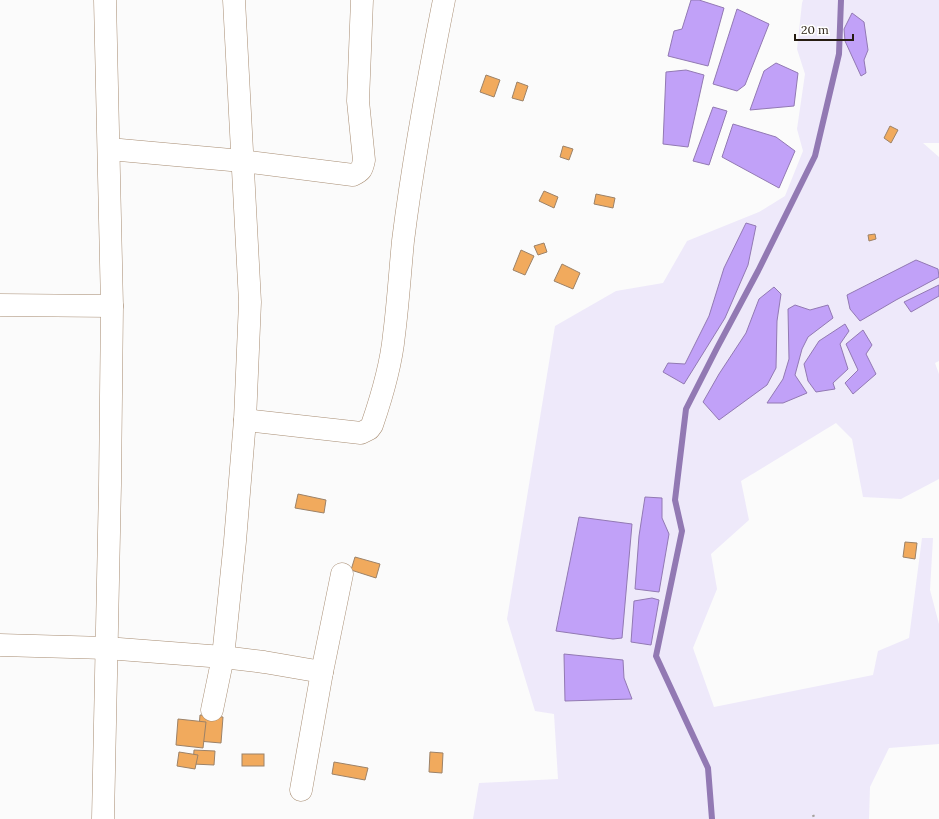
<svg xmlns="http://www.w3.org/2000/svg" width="939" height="819" font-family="Lora,serif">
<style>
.green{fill:#eee9fa}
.water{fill:#c1a1f8;stroke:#9279b3}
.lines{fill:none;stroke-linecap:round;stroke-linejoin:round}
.stream{stroke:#9279b3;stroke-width:6}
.building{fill:#f1aa5d;stroke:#9c8268}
.street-casing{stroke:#a88d73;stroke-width:23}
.path{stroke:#a5a19c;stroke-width:2.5;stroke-dasharray:2 3;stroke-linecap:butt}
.street{stroke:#fff;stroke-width:22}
</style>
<rect width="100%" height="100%" fill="#fbfbfb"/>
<path class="green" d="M803,0H939V143H923L939,157V361L935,363L939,374V479L901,499L863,497L852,439L836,423L741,481L749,520L711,554L717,589L693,648L714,707L873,675L878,651L909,638L922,538H933L930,590L939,624V744L889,748L870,787L869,819H473L479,783L558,779L554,714L535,711L507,619L555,326L616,291L663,283L687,241L759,212L785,196L803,151L797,129L805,74L797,49L802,3Z"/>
<g class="water">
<path d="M691,0H699L724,8L708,66L668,56L674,31L682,29Z"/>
<path d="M737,9L769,24L745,85L737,91L713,84Z"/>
<path d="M852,13L864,22L868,50L864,60L866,73L861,76L845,41L844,29Z"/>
<path d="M776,63L798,73L794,106L750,110L764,71Z"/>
<path d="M686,70L704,75L688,147L663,144L666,72Z"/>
<path d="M713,107L727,111L709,165L693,161Z"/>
<path d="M733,124L776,137L795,151L779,188L722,157Z"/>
<path d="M746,223L756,226L748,265L725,318L684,384L663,372L668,363L685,364L709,316L724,268Z"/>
<path d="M916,260L938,269L939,277L896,300L860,321L850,309L847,295Z"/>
<path d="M939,285V296L911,312L904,302Z"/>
<path d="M774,287L781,294L777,321L776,368L767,385L719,420L703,402L719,374L746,333L759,299Z"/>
<path d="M795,305L810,310L828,305L833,318L808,337L802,349L795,375L807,393L783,403H767L783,379L789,359L788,309Z"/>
<path d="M845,324L849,331L840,344L848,369L833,383L835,389L816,392L808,381L804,364L819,341Z"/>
<path d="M863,330L872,345L866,354L876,374L853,394L845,383L858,370L846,344Z"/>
<path d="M645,497L662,498V518L669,534L659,592L635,589L639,536Z"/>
<path d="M579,517L632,524L622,638L613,639L556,631Z"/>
<path d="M652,598L659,600L651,645L631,642L634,601Z"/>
<path d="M564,654L623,660L624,678L632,699L565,701Z"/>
</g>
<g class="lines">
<path class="stream" d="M712,819L708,768L656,656L682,531L675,500L686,409L717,348L758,271L815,156L839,54L841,0"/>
</g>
<g class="building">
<path d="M486,75L500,80L494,97L480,92Z"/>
<path d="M517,82L528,86L523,101L512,98Z"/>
<path d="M890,126L898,130L891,143L884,138Z"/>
<path d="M563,146L573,149L569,160L560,157Z"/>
<path d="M544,191L558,197L554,208L539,201Z"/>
<path d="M596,194L615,198L613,208L594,204Z"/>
<path d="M875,234L876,239L869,241L868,235Z"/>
<path d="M544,243L547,252L538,255L534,246Z"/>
<path d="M521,250L534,256L525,275L513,270Z"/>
<path d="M562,264L580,273L573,289L554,281Z"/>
<path d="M298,494L326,500L324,513L295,508Z"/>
<path d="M905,542L917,543L915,559L903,557Z"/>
<path d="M355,557L380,564L376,578L351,570Z"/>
<path d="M200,715L223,717L221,743L198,741Z"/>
<path d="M178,719L206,722L203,748L176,745Z"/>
<path d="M194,750L215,751L214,765L193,764Z"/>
<path d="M179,752L198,755L195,769L177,766Z"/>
<path d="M430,752L443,753L442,773L429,772Z"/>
<rect x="242" y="754" width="22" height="12"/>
<path d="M334,762L368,768L365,780L332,774Z"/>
</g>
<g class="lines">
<g class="street-casing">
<g id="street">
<path d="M109,149L242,161L353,175C361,171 362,170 364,160L358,101L362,0"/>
<path d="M0,305L112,306"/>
<path d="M245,420L361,433L369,429L372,425C382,396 391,366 394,335C398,304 400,272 403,241C413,160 428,80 444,0"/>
<path d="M0,645L106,648L223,657L264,662L322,672"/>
<path d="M212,710L223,657L235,541L245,420L250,302L234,0"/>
<path d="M301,790L322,672L342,574"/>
<path d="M103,819L110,485L112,306L105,0"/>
</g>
</g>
<path class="path" d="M813,815L815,819"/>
<use href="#street" class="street"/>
</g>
<path d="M795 34v6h58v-6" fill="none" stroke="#261c11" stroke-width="2"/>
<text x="801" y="34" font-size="12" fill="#261c11" stroke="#ffffff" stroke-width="3" paint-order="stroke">20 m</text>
</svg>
